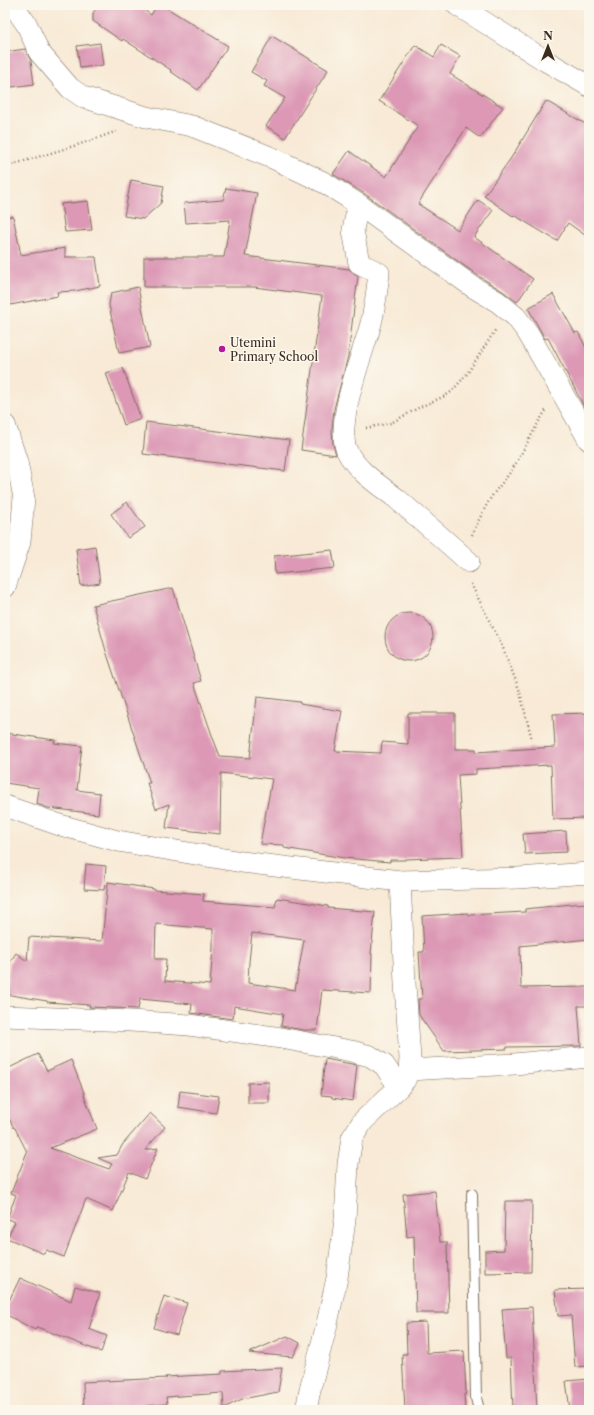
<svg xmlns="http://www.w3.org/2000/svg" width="594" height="1415" font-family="'Libre Caslon Text',serif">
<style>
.building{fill:#dc98b5;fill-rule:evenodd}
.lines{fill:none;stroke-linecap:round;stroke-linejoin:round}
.service-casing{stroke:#7d6d5e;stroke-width:12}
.minor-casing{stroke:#7d6d5e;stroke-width:22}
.path{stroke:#7d6d5e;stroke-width:2.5;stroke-dasharray:1 3;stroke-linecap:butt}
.service{stroke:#fff;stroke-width:10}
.minor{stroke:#fff;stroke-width:21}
.poi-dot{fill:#b5179e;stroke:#fbf7ec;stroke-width:1.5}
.labels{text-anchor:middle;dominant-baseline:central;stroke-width:3;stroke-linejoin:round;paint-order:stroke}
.poi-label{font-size:12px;fill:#3b2a1e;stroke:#fbf7ec;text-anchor:start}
</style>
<rect width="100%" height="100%" fill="#fbf7ec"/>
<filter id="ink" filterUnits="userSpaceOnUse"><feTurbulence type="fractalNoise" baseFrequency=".025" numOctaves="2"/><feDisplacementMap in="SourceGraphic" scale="8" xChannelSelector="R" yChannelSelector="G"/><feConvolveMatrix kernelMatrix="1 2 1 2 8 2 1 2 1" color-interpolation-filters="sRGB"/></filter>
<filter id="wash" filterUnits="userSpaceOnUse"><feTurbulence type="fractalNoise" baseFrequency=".012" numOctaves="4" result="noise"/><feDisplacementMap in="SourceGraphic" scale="16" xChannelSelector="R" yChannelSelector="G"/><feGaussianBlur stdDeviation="0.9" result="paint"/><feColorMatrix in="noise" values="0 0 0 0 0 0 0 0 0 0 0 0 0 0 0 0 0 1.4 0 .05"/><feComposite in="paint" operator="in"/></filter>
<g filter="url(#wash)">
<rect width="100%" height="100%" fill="#f8ead6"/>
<g id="blocks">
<g class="building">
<path d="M99,5H137L151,15L157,5H162L228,46L198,90L170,71L171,70L123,39L122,41L93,21V13Z"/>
<path d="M272,36L328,70L285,138L266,126L285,98L264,86L267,81L251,72Z"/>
<path d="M100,43L103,65L80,68L77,46Z"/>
<path d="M415,45L434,57L441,45L460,56L450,74L503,107L480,138L466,128L418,204L458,230L478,200L493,210L474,237L533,279L517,302L504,292L477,275L365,194L333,174L349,151L386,177L418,126L379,101Z"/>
<path d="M25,49L31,61L34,84L5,88V52Z"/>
<path d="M546,101L589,126V238L568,223L557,241L514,215L513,216L484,196L511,158Z"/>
<path d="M131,180L164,186L161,203L143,219L124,216Z"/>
<path d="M226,188L257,193L245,256L349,269L358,276L348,356L334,409L332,429L333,444L336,455L301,450L322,296L254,287H144V257H224L230,220L186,223L184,203L223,200Z"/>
<path d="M88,201L92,230L65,232L61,204Z"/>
<path d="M13,216L21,255L65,248V257H96L100,286L75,291L57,292L58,296L5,306V217Z"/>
<path d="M138,287L150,347L119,353L109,305L111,293Z"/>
<path d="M553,294L575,333L578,332L589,353V416L548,338L545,339L528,308Z"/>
<path d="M123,368L141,419L124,425L106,373Z"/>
<path d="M146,422L289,440L285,471L143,454Z"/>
<path d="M127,502L145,527L128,538L111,514Z"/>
<path d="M95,546L100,583L81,586L76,549Z"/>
<path d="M332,550L335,568L275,574L274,556Z"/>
<path d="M173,588L201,681L194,683L213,738L220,756L250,758L257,697L300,702V704L342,711L335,751L381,753L382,742L408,744V713H455V749H476V752L555,747L553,714L589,713V818L553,819L551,765L476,769V774L458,775L463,856L461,857L405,859V860H390V862L344,858L284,848V845L260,844L272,779L221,773L220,834L166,828L169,804L156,809L147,783H150L106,651L93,605Z"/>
<circle cx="409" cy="637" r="24"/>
<path d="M5,733L55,740L54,743L82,746L77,790L100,793L98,814L48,808L37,804L39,788L5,783Z"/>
<path d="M566,831L567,852L525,854L523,834Z"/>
<path d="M86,864L106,866L104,890L84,889Z"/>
<path d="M108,882L154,889V890L204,894L203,901L275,907L277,898L328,906V908L375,912L371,954H372L371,993L322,990L317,1030H303L281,1026L283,1014L234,1006L233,1019L191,1013L192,1004L140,999L138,1009L89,1007L90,1005L47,1002V1001L5,994L10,962L16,953L27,961L29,937L102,941ZM156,924L213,929V947L210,985L165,981L166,959H155ZM252,933L304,940L295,990L248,983L249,962Z"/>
<path d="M589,903V939L520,946L521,988L589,987V1006H578L581,1046L507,1047V1049L444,1051L419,1015L418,999H422L419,952H424L422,916L468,913V915L525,912V909L572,904Z"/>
<path d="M38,1054L47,1071L71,1060L85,1095H84L97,1129L50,1148L109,1169L112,1164L98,1158L117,1155L123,1144L150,1113L165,1127L145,1150L158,1148L145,1179L129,1172L113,1211L86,1199L64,1257L46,1250L44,1254L7,1238L15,1222L7,1219L16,1195L11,1193L27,1152L15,1128H14L5,1111V1070Z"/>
<path d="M325,1059L357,1065L353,1101L332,1098V1096L321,1095Z"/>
<path d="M269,1082V1103H248V1083Z"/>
<path d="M180,1091L219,1096L216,1113L178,1107Z"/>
<path d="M435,1191L440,1242H447L449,1313H416L414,1236L407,1237L403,1194Z"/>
<path d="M505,1201H532L531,1272L485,1273V1251L504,1250Z"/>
<path d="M20,1278L71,1301L75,1286L100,1293L89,1329L107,1336L101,1352L37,1327L35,1330L5,1314V1309Z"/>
<path d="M589,1289V1366L575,1367L571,1315L558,1316L555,1290Z"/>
<path d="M164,1296L187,1303L177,1335L154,1328Z"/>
<path d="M532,1307L537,1410H513L511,1358H506L502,1309Z"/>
<path d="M426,1322L427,1353L464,1351L466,1394H464L465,1410H405L402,1354H407L406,1323Z"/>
<path d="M287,1336L300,1343L293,1357L249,1353Z"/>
<path d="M282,1368L278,1392L242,1399L224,1408L223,1393L166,1397L167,1404L145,1406L146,1410H84L83,1382L167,1378L165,1377L222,1374V1371Z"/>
<path d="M589,1379V1410H570L566,1381Z"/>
</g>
</g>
</g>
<g filter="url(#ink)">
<use href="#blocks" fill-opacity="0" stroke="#7d6d5e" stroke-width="1"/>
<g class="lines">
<g class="service-casing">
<path id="service" d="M472,1194L476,1398L479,1410"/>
</g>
<g class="minor-casing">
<g id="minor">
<path d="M13,5L27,25L39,52L70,88L83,97L146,117L192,126L275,159L325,183L358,204L473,287L498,302L516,317L528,333L589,440"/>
<path d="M457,5L546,61L589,86"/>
<path d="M358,204L353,230L359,263L379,273C377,291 375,309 370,327C362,356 332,429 349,455C360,473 379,485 396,498C420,519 445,540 469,562"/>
<path d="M5,425L17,462L24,498L20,542L5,587"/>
<path d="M5,806L60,825L118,841L242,862L400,881L518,878L589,873"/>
<path d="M5,1016L131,1021L189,1025L281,1038L351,1051L370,1056L384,1065L399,1087"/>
<path d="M409,1070L514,1064L589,1057"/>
<path d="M306,1410L311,1385L326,1328L337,1278L345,1220L348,1164L352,1138L363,1121L399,1087L405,1080L409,1070L410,1059L405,983L400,881"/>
</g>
</g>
<g class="path">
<path d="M5,167L90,141L117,131"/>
<path d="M366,428L391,423L420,407L445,396L451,392L467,374L496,329"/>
<path d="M472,535C478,522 484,508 492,496C499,486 506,479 513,468C525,449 534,428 547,409"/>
<path d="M471,584L503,648L519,689L532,740"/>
</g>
<use href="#service" class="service"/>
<use href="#minor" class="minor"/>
</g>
</g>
<circle class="poi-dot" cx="222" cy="349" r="4"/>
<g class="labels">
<g class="poi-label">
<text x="230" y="342">Utemini<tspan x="230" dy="14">Primary School</tspan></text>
</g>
</g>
<rect width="594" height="1415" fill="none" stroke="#fbf7ec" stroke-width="20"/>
<g transform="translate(548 46)" stroke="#fbf7ec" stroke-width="3" paint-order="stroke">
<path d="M0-3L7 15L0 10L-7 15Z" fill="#3b2a1e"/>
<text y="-6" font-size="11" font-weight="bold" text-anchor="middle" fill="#3b2a1e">N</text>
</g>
</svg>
